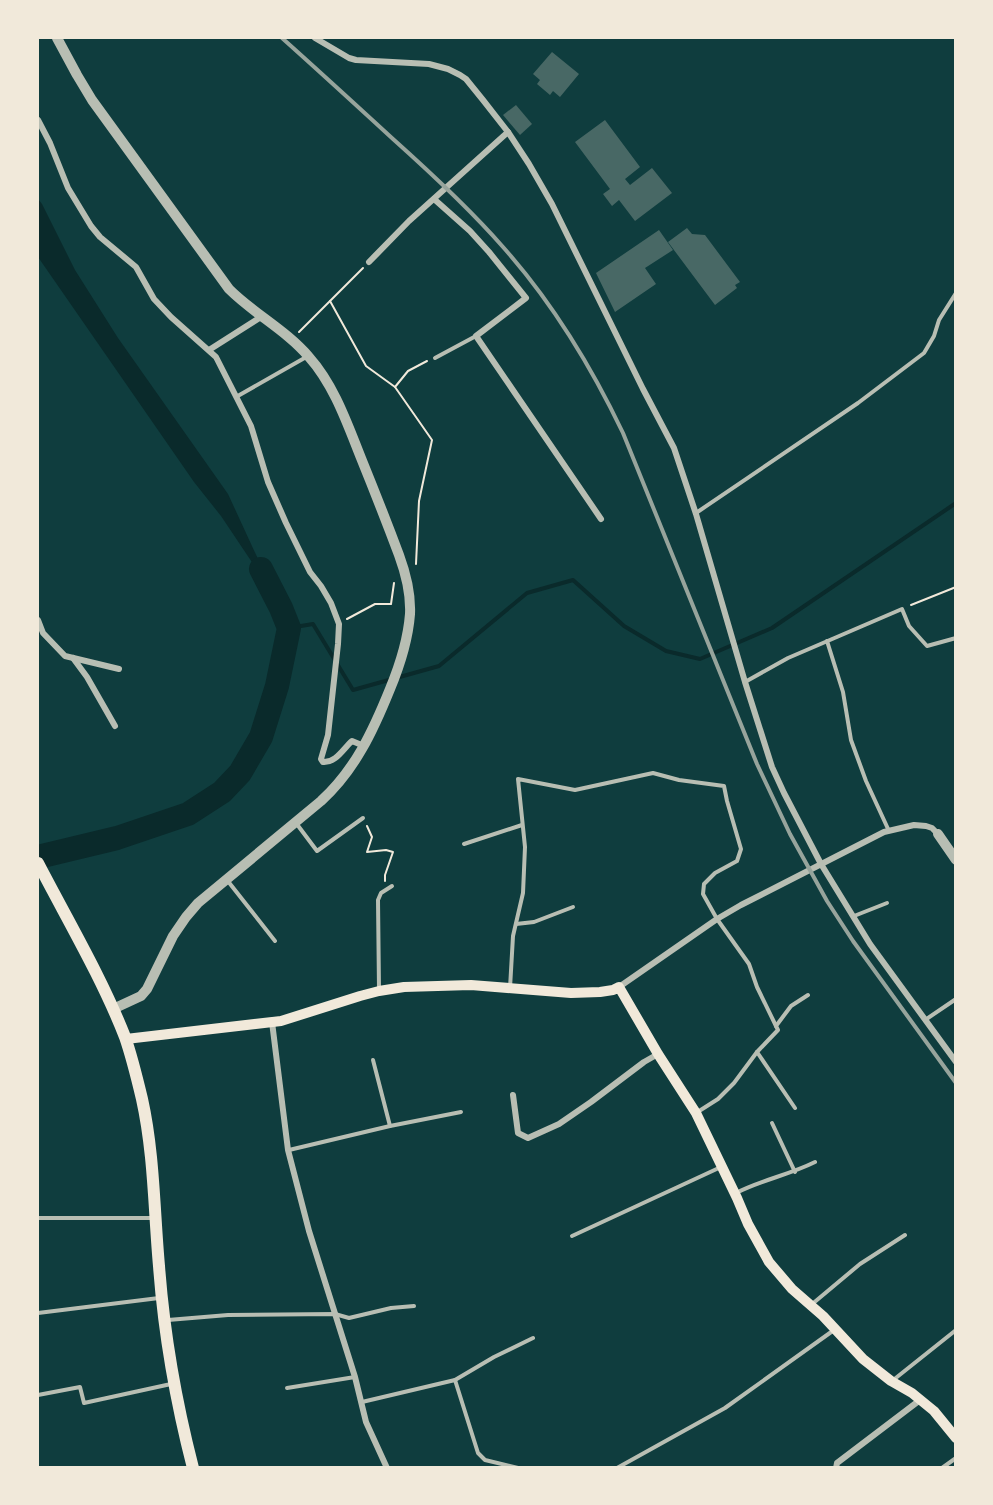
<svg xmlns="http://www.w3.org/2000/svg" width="993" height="1505" font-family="'Public Sans',sans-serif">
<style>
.water{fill:#0a2a2b}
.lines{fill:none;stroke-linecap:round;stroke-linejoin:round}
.stream{stroke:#0a2a2b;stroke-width:4}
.river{stroke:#0a2a2b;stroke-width:24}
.building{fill:#486865}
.path{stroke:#f1e9da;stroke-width:2}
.service{stroke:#b8beb3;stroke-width:4}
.minor{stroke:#b8beb3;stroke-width:6}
.tertiary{stroke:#b8beb3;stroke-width:10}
.secondary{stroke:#f1e9da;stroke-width:10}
.primary{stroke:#f1e9da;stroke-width:12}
.rail{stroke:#97a49c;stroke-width:4}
</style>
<rect width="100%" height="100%" fill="#0f3d3e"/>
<path class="water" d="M38,199L42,204L75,270L118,338L228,494L276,598L221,516L194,482L38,257Z"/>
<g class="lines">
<path class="stream" d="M289,628L313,624L353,690L439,666L527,593L573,580L624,626L666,651L700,659L772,628L956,503"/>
<path class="river" d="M38,857L117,838L188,814L222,792L240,773L261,737L277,686L289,628L281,608L261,569"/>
</g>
<g class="building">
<path d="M552,52L579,74L560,97L553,91L550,95L537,84L540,80L533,74Z"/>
<path d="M516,105L532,124L520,135L503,115Z"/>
<path d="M605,120L640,167L625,179L630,185L652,168L672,193L635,221L619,200L612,206L603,194L610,189L575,142Z"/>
<path d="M687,228L692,234L705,235L740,282L735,285L737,288L715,305L668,242Z"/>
<path d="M659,230L673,250L645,268L656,284L615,312L596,273Z"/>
</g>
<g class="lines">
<g class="path">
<path d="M330,301L366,366L395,387L432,440L419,501L416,564"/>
<path d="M299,332L363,268"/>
<path d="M395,387L408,371L427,361"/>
<path d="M911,605L956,587"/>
<path d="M347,619L375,604H391L394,583"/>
<path d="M367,826L372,837L367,852L386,850L393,852L385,875V881"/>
</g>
<g class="service">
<path d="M435,358L476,336"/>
<path d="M236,397L308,356"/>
<path d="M696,513L858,403L924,353L934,336L939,320L956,293"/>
<path d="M827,641L843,692L851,740L866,781L889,831"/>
<path d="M745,682L788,658L902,609L909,626L927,646L956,638"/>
<path d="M296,823L317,851L363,818"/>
<path d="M464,844L522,825"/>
<path d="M227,880L275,941"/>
<path d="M854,916L887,903"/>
<path d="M516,924L534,922L573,907"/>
<path d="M510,988L513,936L523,893L525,847L518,779L575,790L653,773L679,780L724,786L727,801L741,849L737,861L715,873L704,884L703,894L717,919L749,964L757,987L776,1026"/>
<path d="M379,989L378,900L381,893L392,886"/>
<path d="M925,1020L956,999"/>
<path d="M757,1052L795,1108"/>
<path d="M373,1060L390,1126"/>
<path d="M696,1113L718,1099L734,1083L757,1052L778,1030L776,1026L791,1006L808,995"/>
<path d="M772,1123L795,1172"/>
<path d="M289,1150L390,1126L461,1112"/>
<path d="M736,1193C761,1180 789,1175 815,1162"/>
<path d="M38,1218H154"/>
<path d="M572,1236L721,1167"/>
<path d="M811,1305L860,1264L905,1235"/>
<path d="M38,1313L159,1298"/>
<path d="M168,1320L228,1315L335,1314L349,1318L391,1308L414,1306"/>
<path d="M455,1380L478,1453L485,1460L518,1468"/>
<path d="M892,1381L956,1330"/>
<path d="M287,1388L355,1377"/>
<path d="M38,1395L80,1387L84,1403L171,1384"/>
<path d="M362,1402L455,1380L494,1357L533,1338"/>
<path d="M617,1468L725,1408L834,1330"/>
<path d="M942,1468L956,1458"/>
</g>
<g class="minor">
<path d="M315,38L349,58L356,60L429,64L448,69L460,75L466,79L483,100L508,132L529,164L552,204L643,389L674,448L696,514L745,682L772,767L784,793L821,864L870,944L956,1062"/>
<path d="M38,120L50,143L68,188L91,226L100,237L136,267L154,299L171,317L216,357L251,426L268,482L286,523L310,572L321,586L331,603L339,624L338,644L328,735L321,759L323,762C336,763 343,749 352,741L364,746"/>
<path d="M434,199L470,231L489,252L526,298L476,336L601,519"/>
<path d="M369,262L409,221L508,132"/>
<path d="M209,350L261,317"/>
<path d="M38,620L43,633L65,656L119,669"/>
<path d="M73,658L87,677L115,726"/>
<path d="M619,987L717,919L741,905L884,832L914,825L926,826L932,828L938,834"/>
<path d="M272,1022L288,1150L309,1231L355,1377L366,1422L387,1468"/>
<path d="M513,1095L518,1133L528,1138L559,1124L591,1102L644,1062L658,1054"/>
<path d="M836,1468L837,1463L920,1400"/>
</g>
<g class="tertiary">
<path d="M57,38L77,75L92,100L229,289C254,314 286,330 309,357C334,385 347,423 361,458C374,490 387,523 399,555C406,574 411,593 410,614C408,640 400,665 390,689C373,731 355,770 321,801L198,903L186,917L173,936L147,989L141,996L113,1009"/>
<path d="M938,834L956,860"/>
</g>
<path class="secondary" d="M126,1039L281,1021L360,996L379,991L404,987L471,985L571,993L600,992L613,990L619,987L658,1054L696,1113L737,1198L748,1224L769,1262L792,1289L823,1316L863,1359L891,1381L912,1393L934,1411L956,1438"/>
<path class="primary" d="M38,863C67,919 102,978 125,1037C132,1057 137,1078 142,1099C154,1153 154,1210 159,1266C164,1334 176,1402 193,1468"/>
<path class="rail" d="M282,38C319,71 356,105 393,139C431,173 469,208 503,247C552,302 591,366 623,433L757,764L790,834L827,901L853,941L956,1083"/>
</g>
<rect width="993" height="1505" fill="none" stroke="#f1e9da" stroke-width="78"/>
</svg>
